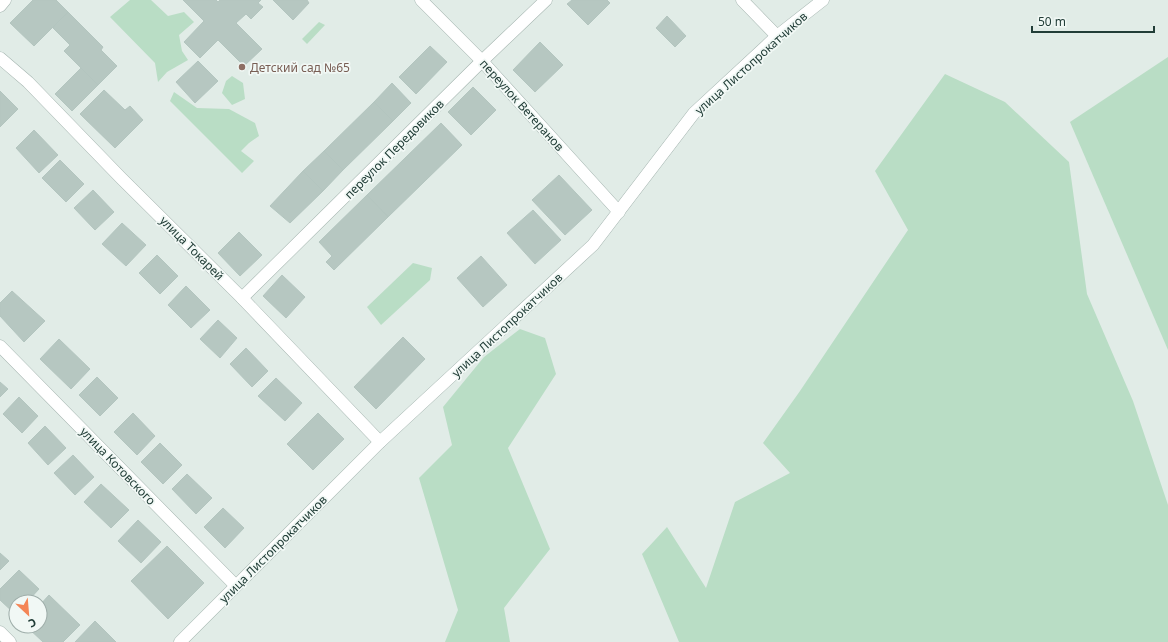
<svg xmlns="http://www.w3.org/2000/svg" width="1168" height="642" font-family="'Noto Sans',sans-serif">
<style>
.green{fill:#b9ddc5}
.building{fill:#b6c7c1;stroke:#b3c5bf}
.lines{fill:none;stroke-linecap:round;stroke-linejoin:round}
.minor-casing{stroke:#a4b4af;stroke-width:13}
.minor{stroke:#fff;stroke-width:12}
.education-dot{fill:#8d6e63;stroke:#f1f8f5;stroke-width:1.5}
.labels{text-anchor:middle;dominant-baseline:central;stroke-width:3.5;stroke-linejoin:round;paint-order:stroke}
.street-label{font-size:12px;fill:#213d37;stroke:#f1f8f5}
.education-label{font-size:12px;fill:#785e54;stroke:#f1f8f5;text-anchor:start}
</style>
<rect width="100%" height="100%" fill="#e1ece7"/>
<g class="green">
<path d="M130,0H151L168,16L184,12L194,22L179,35L182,51L188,60L167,72L158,82L155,63L110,17Z"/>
<path d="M319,22L325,25L307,44L302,39Z"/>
<path d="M1168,57V350L1070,122Z"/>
<path d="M945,74L1005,102L1069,162L1087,294L1133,401L1168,505V642H679L642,554L667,527L706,588L735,502L790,473L763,443L800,391L908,230L875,171Z"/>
<path d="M232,76L243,83L245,99L232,105L222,93L226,81Z"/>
<path d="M174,92L197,108L229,109L255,123L259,136L249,143L241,151L254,161L242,173L170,101Z"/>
<path d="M413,263L432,268L430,280L381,325L367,307Z"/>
<path d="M520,329L545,338L556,374L508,448L550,549L504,608L510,642H445L458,610L419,478L452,445L443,407L484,357Z"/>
</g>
<g class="building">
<path d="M33,0H56L68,12L34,46L10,23Z"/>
<path d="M183,0H216L218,2L220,0H261L258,3L263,7L251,19L246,14L236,23L262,49L244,66L218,40L200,58L184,42L204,21Z"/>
<path d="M273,0H307L309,3L293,20Z"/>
<path d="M572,0H607L610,3L588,25L567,4Z"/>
<path d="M68,12L103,47L101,50L117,66L98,85L64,51L70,45L53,28Z"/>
<path d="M667,16L686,36L675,47L656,28Z"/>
<path d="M540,42L563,65L535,92L513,70Z"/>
<path d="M430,46L447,62L416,94L399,77Z"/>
<path d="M198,61L218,81L195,103L176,82Z"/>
<path d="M81,68L98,85L72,111L55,94Z"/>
<path d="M392,83L411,103L393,121L374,102Z"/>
<path d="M473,87L496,110L471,135L448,112Z"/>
<path d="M104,90L125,110L130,106L143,120L115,148L80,114Z"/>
<path d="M0,91L18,109L0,127Z"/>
<path d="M374,102L393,121L343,170L324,151Z"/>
<path d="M441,123L462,145L388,217L367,195Z"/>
<path d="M34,130L58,155L39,173L16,148Z"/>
<path d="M324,151L343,170L323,191L303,171Z"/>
<path d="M60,160L84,184L66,202L42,178Z"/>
<path d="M303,171L323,191L290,223L270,206Z"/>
<path d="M559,175L592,210L565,235L532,200Z"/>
<path d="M93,190L114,212L95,230L74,208Z"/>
<path d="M367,195L388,217L334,270L326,262L332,256L319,242Z"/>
<path d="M533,210L561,240L535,264L507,233Z"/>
<path d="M122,223L146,245L126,266L102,244Z"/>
<path d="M239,232L262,255L240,276L218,253Z"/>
<path d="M157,255L178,276L160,294L139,273Z"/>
<path d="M481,256L507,285L483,307L457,278Z"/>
<path d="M282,275L305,297L286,318L263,296Z"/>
<path d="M186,286L210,310L191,328L168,305Z"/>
<path d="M12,291L45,321L24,342L0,316V303Z"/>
<path d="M218,320L237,338L220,358L200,339Z"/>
<path d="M403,337L425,359L376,409L354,387Z"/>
<path d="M59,339L90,369L71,389L40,359Z"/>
<path d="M246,348L268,371L252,387L230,364Z"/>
<path d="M97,377L118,398L100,416L79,395Z"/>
<path d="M276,378L302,403L285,421L258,396Z"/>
<path d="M0,382L8,389L0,397Z"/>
<path d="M19,397L38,416L22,433L3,414Z"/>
<path d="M133,413L155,436L137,455L114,432Z"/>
<path d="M318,413L344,439L313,470L287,444Z"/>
<path d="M45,426L66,448L48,465L28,443Z"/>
<path d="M160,443L182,465L163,484L141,462Z"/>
<path d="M73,455L94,477L75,495L54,473Z"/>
<path d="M187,474L212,498L196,514L172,489Z"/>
<path d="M101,484L129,510L111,528L84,502Z"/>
<path d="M223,508L244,528L225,548L204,527Z"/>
<path d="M138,520L161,542L141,563L118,541Z"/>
<path d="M167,546L204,583L168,619L131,581Z"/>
<path d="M0,553L9,561L0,570Z"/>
<path d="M19,570L39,589L27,602H16L15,614L0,600V589Z"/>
<path d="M49,595L80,625L63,642H43L26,626H40V605Z"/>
<path d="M95,621L116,642H75Z"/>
</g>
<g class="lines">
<g class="minor-casing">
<g id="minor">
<path d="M421,0L482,61L619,212"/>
<path d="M742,0L777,36"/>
<path d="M0,6L5,0"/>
<path d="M0,58L28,82L121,178L242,298L380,442"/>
<path d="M242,298L482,61L546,0"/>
<path d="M0,346L236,586"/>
<path d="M0,632L10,642"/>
<path d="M180,642L380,442L593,245L694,113L777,36L823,0"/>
</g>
</g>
<use href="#minor" class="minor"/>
</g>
<circle class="education-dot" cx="242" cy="67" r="4"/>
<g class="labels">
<g class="street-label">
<text transform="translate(751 63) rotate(-42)">улица Листопрокатчиков</text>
<text transform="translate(522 105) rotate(48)">переулок Ветеранов</text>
<text transform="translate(394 149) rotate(-45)">переулок Передовиков</text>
<text transform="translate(192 248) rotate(45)">улица Токарей</text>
<text transform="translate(507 325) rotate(-43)">улица Листопрокатчиков</text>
<text transform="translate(118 466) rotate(46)">улица Котовского</text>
<text transform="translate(273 549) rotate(-45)">улица Листопрокатчиков</text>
</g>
<g class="education-label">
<text x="250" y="67">Детский сад №65</text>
</g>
</g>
<g transform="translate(28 614) rotate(154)"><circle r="19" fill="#f1f8f5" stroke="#9eada9"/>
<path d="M0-3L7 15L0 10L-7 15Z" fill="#f48556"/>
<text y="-6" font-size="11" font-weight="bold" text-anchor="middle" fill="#213d37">С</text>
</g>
<path d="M1032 26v6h122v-6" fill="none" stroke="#213d37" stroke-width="2"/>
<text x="1038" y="26" font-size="12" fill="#213d37" stroke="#f1f8f5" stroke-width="3" paint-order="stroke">50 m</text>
</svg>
